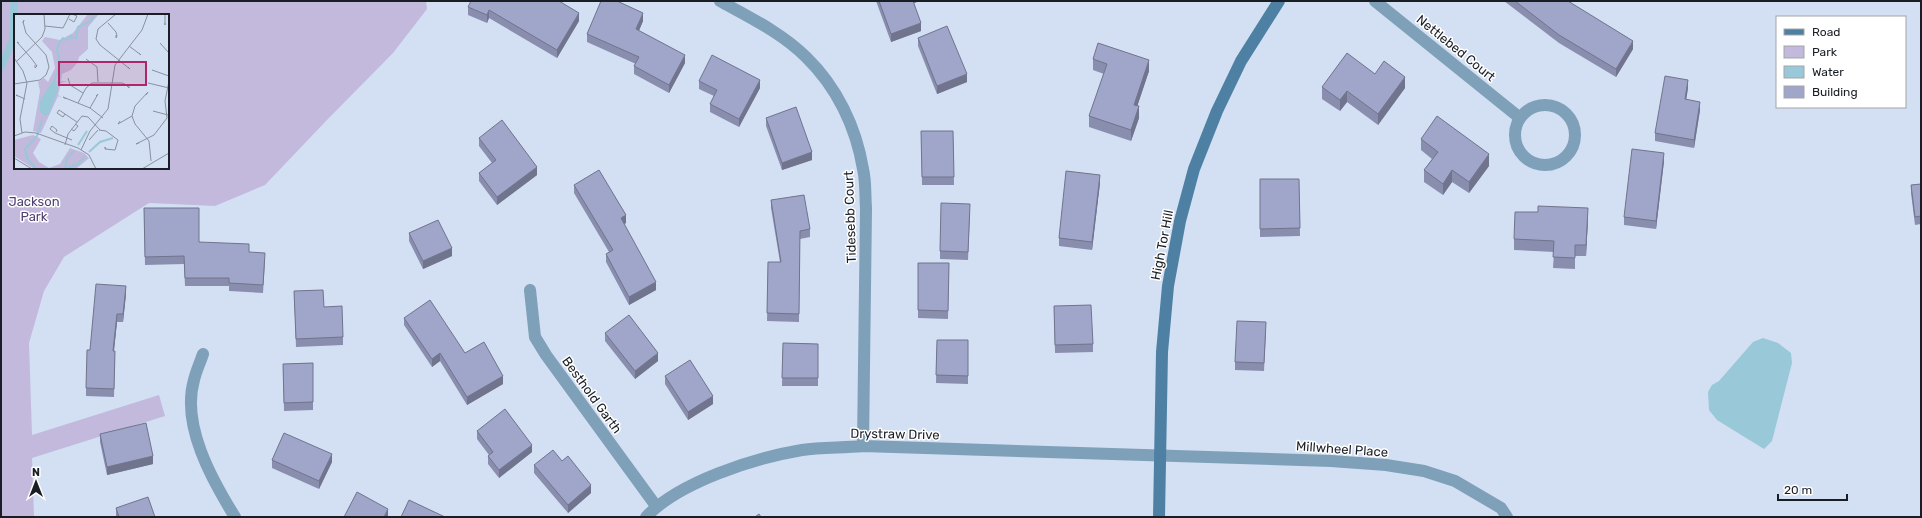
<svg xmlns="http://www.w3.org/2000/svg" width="1922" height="518" font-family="Rubik,sans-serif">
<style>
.green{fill:#c3b9dc;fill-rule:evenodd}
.water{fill:#99c8d8}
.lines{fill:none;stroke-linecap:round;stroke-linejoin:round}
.stream{stroke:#99c8d8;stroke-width:7}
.street{stroke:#7ea0b8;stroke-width:12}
.secondary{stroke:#4d80a3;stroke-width:12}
.wall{fill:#8a8eae}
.shaded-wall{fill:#70748d}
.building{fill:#a0a5ca;stroke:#70748d}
.labels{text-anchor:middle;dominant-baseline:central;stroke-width:3;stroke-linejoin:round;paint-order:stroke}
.street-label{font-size:13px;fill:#191d24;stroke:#fff}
.park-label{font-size:13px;fill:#514072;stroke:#fff}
.inset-river{fill:none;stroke:#99c8d8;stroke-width:2}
.inset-road{fill:none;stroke:#8991a0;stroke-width:1}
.view{fill:#af2768;fill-opacity:0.15;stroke:#af2768;stroke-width:2}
.inset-edge{fill:none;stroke:#191d24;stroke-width:2}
</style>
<rect width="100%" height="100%" fill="#d3dff3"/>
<path class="green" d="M1,1H426L427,9L393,53L325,122L265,185L215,206L149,203L64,257L44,291L29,343L32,435L159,395L165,416L32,458L34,517H1ZM15,15H168V168H15Z"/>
<path class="water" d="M1763,338L1778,343L1791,353L1792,363L1772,441L1764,449L1717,420L1709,410L1708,392L1712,385L1719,381L1753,342Z"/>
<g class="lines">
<path class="stream" d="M1,67L13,39L14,1"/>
<g class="street">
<path d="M720,1C749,17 782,33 806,57C837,87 856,127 863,169C866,181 865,195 866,208L863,446"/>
<path d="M1375,1L1520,118"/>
<circle cx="1545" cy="135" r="30"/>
<path d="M530,290L535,337L546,355L656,506"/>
<path d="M203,354C200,363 196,371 194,380C181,425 212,480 235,517"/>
<path d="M646,517C679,482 754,458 802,450C821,447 843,448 863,446L1331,461L1386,465L1424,471L1455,481L1501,508L1507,517"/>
</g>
<path class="secondary" d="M1159,517L1162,352L1168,286L1180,221L1194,169L1217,111L1241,61L1279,1"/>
</g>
<g class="wall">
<path d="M876,1H920L914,3L921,31L891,42Z"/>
<path d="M1504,1H1568L1633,49L1616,77L1559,43Z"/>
<path d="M468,7L579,21L557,58L489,18L487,23L468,15Z"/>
<path d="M643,21L639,31L685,63L669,93L634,74V66L636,64L587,42V34Z"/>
<path d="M918,38L967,82L937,94L918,46Z"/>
<path d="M1093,59L1149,71L1137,106L1139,118L1131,141L1089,127V116L1104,74L1093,70Z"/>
<path d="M1375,74L1405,88L1378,125L1347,102L1340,111L1322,99V87Z"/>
<path d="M699,81L760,88L739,127L710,112V104L714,96L699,89Z"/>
<path d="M1688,88L1686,100L1700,110L1694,148L1655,141V133Z"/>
<path d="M766,118L812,160L782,170L766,126Z"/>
<path d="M921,131H953L954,185H922Z"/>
<path d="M479,138L537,175L497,205L479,181V173L492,163L479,146Z"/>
<path d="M1421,139L1489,166L1469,193L1452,182L1443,195L1424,182V170L1432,159L1421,150Z"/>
<path d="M1664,161L1656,229L1624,225V217Z"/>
<path d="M1260,179H1299L1300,236L1260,237Z"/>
<path d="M1100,183L1092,250L1059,246V238Z"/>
<path d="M1921,184V224L1915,225L1911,193V185Z"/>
<path d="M574,185L626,223L624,224L656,290L629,305L606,262V254L609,252L574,193Z"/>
<path d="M771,200L810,229V237L800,239L799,322L767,321L768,262H780L771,208Z"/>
<path d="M144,208L199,242L249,252L265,261L263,293L229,291V286H185L184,264L145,265Z"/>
<path d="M970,212L968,260L940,259V251Z"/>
<path d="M1588,219L1586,256H1575V269L1553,268L1554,252L1514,250V239Z"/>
<path d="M409,233L452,256L423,269L409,241Z"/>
<path d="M918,263H949L948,319L918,318Z"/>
<path d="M294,291L324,307L343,337V345L296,347Z"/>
<path d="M126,294L123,322H117L114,351H115L114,397L86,396V388L90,350Z"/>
<path d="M1054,306L1093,344V352L1055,353Z"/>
<path d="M404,318L465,353L503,384L467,405L440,361L432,367L404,325Z"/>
<path d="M1266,330L1264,371L1235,370V362Z"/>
<path d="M605,333L658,361L635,379L605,341Z"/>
<path d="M937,340H968V384L936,383Z"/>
<path d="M783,343L818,344V386H782Z"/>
<path d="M313,363V410L284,411L283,364Z"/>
<path d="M665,376L713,404L688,420L665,384Z"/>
<path d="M477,431L532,452L499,478L488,464V456L489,455L477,439Z"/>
<path d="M100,434L153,464L107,475L100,442Z"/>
<path d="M272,460L332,462L319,489L272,468Z"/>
<path d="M562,461L591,493L568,513L534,473V465Z"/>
<path d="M116,508L155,517H116Z"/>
</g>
<g class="shaded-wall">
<path d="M911,1H920L911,4Z"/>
<path d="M489,10V18L487,23V15Z"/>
<path d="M579,13V21L557,58V50Z"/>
<path d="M643,13V21L636,37V29Z"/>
<path d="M921,23V31L891,42V34Z"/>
<path d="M1633,41V49L1616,77V69Z"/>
<path d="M685,55V63L669,93V85Z"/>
<path d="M1149,60V71L1134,116V105Z"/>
<path d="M967,74V82L937,94V86Z"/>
<path d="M1405,77V88L1378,125V114Z"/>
<path d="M760,80V88L739,127V119Z"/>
<path d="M1688,80V88L1685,107V99Z"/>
<path d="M1347,91V102L1340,111V100Z"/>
<path d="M1700,102V110L1694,148V140Z"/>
<path d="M1139,106V118L1131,141V130Z"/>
<path d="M812,152V160L782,170V163Z"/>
<path d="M1664,153V161L1656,229V221Z"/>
<path d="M1489,154V166L1469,193V182Z"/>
<path d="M537,167V175L497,205V197Z"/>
<path d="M1452,170V182L1443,195V184Z"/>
<path d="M1100,175V183L1092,250V242Z"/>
<path d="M1588,208V219L1586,256V245Z"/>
<path d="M626,215V223L621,226V218Z"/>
<path d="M452,248V256L423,269V261Z"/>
<path d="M656,282V290L629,305V297Z"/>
<path d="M126,286V294L123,322V314Z"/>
<path d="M117,314V322L113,359V351Z"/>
<path d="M440,353V361L432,367V359Z"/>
<path d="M658,353V361L635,379V371Z"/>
<path d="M503,376V384L467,405V397Z"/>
<path d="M713,396V404L688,420V412Z"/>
<path d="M532,445V452L499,478V470Z"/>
<path d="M332,454V462L319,489V481Z"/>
<path d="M153,456V464L107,475V467Z"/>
<path d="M591,485V493L568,513V505Z"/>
<path d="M388,509V517H384Z"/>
</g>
<g class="building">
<path d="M471,1H559L579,13L557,50L489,10L487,15L468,7Z"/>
<path d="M601,1H617L643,13L636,29L685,55L669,85L634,66L639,57L587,34Z"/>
<path d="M879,1H913L921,23L891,34Z"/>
<path d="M1515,1H1568L1633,41L1616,69L1559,35Z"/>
<path d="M947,26L967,74L937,86L918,38Z"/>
<path d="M1098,43L1149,60L1134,105L1139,106L1131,130L1089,116L1107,64L1093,59Z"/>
<path d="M1347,53L1375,74L1384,61L1405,77L1378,114L1347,91L1340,100L1322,87Z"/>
<path d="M712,55L760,80L739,119L710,104L717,90L699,81Z"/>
<path d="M1665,76L1688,80L1685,99L1700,102L1694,140L1655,133Z"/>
<path d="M796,107L812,152L782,163L766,118Z"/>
<path d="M1437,116L1489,154L1469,182L1452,170L1443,184L1424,170L1438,152L1421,139Z"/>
<path d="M502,120L537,167L497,197L479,173L496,160L479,138Z"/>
<path d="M921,131H953L954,177H922Z"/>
<path d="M1632,149L1664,153L1656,221L1624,217Z"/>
<path d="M599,170L626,215L621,218L656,282L629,297L606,254L613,250L574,185Z"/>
<path d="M1066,171L1100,175L1092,242L1059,238Z"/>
<path d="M1260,179H1299L1300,228L1260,229Z"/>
<path d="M1921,184V216L1915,217L1911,185Z"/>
<path d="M804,195L810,229L800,231L799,314L767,313L768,262H781L771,200Z"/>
<path d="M941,203L970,204L968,252L940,251Z"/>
<path d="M1538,206L1588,208L1586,245H1575V258L1553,257L1554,241L1514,239L1515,212H1538Z"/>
<path d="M144,208H199V242L249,244V252L265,253L263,285L229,283V278H185L184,256L145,257Z"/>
<path d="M438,220L452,248L423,261L409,233Z"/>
<path d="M918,263H949L948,311L918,310Z"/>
<path d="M96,284L126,286L123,314H117L113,351H115L114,389L86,388L87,350H90Z"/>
<path d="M323,290L324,307L342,306L343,337L296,339L294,291Z"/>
<path d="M430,300L465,353L484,342L503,376L467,397L440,353L432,359L404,318Z"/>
<path d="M1091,305L1093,344L1055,345L1054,306Z"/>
<path d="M629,315L658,353L635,371L605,333Z"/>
<path d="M1237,321L1266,322L1264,363L1235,362Z"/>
<path d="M937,340H968V376L936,375Z"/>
<path d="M783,343L818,344V378H782Z"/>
<path d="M690,360L713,396L688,412L665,376Z"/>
<path d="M313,363V402L284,403L283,364Z"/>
<path d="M505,409L532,445L499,470L488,456L493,452L477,431Z"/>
<path d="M146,423L153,456L107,467L100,434Z"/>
<path d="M284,433L332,454L319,481L272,460Z"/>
<path d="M553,450L562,461L568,456L591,485L568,505L534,465Z"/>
<path d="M357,492L388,509L384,517H344Z"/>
<path d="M148,497L155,517H119L116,508Z"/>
<path d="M409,500L445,517H401Z"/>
<path d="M759,514L761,517H755Z"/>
</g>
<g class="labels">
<g class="street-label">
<text transform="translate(1456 48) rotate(39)">Nettlebed Court</text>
<text transform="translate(850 217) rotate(-92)">Tidesebb Court</text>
<text transform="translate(1162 245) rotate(-79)">High Tor Hill</text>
<text transform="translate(592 395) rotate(54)">Besthold Garth</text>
<text transform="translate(895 434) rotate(1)">Drystraw Drive</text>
<text transform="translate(1342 449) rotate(4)">Millwheel Place</text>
</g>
<g class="park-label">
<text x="34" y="201">Jackson<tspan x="34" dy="15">Park</tspan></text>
</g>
</g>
<g transform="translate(14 14)">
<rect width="155" height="155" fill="#d3dff3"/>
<path d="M74,0H85L74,13V35L65,43L64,48L57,56L48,60L47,67H53L47,69L44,81L48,84L44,82L27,119L19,117L26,77L24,68L30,64L34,68L41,54L38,38L28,27L31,23L46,26L59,19ZM19,121L27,125L19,139L25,148L35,154L46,150L56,134L70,139L75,144L62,155H20L0,142V126Z" fill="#c3b9dc"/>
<path d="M41,63L44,76L35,100L31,102L26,98V87Z" fill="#99c8d8"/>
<path class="inset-river" d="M41,63L46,50L43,36L45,29L49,24L52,26L56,23L62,24L64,13L77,7L80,0M64,131L73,117M75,138L86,128L99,124M51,154L53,144L60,137M22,155L13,144L11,135L23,122L28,106M50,155L64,150L71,142"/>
<path class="inset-road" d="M102,0L84,15L82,25L86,31L116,55L114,53M55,5L60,8L63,2L58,0M94,9L102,18L103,22L102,24V21M151,9V11V0M31,12L49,14L56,0M5,29L3,28L17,44L23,52L21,54V51M146,29L155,39M115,32L127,41L125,39M0,44L9,57L13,69L6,105L8,119M72,45L83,53L84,68M3,47L28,23L31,15L30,0M138,56L155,62M54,64L56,71L69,79M134,69L155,74M0,70L26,66L32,61L35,53L32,41L12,19L9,8L10,6L9,9M132,81L134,78L121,92L118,102L121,110L135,127L137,147M4,82L2,81L11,85M52,85L49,83L76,94L89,104M64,89L72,74L78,69H108L115,72V74L113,72M76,94L84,80L82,82M139,97L154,101M51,100L49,103L43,99L45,96L63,108M106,107L104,110L118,102M57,115L60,117L64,112L61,110M85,116L92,117L104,126L101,136L91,135V133L92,135M42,118L43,116L38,112L36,115L41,119L58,126M0,122L11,118L22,119L64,134L75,141L82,155M77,124L75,126L84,116M125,129L122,130L140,121L153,104L151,87L155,67M51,131L54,120L68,102L74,103L86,116M67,136L76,117L94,95L101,51L128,16L134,0M0,144L18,155M128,155L155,139"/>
<path class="view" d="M45,48H132V71H45Z"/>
<rect width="155" height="155" class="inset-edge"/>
</g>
<rect width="1922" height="518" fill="none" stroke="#191d24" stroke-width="4"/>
<rect x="1776" y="16" width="130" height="92" fill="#ffffff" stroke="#a3a5a7"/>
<rect x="1784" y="29" width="20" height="6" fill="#4d80a3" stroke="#a3a5a7"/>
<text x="1812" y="36" font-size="12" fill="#191d24">Road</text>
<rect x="1784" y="46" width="20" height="12" fill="#c3b9dc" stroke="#a3a5a7"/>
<text x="1812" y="56" font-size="12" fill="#191d24">Park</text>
<rect x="1784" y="66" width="20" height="12" fill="#99c8d8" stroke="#a3a5a7"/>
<text x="1812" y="76" font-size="12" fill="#191d24">Water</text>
<rect x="1784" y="86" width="20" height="12" fill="#a0a5ca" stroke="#a3a5a7"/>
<text x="1812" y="96" font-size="12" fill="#191d24">Building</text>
<g transform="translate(36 482)" stroke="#ffffff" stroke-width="3" paint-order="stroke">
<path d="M0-3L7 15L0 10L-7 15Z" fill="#191d24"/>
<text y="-6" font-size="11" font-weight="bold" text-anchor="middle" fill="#191d24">N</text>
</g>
<path d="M1778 494v6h69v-6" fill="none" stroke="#191d24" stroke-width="2"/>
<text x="1784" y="494" font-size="12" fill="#191d24" stroke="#ffffff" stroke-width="3" paint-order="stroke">20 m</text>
</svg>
